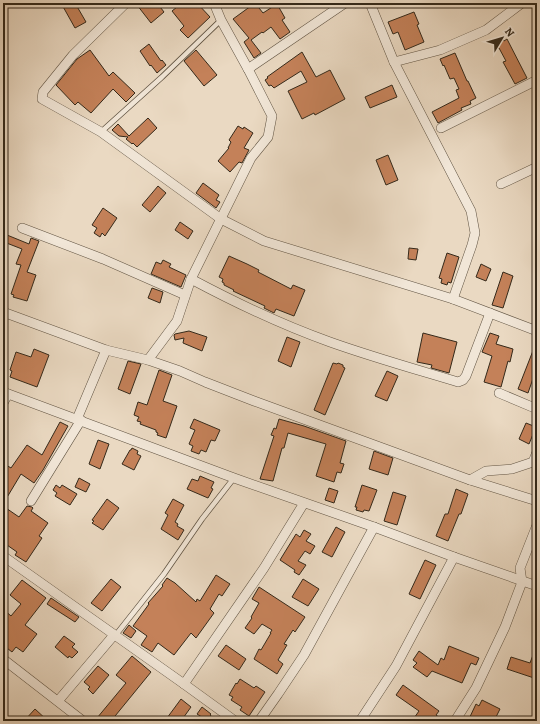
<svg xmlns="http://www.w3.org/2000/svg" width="540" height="724" font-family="Alegreya,serif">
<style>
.building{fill:#c48159;stroke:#34291a}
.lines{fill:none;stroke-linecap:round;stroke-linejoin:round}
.service-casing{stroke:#625544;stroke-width:6}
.minor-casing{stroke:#625544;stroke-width:10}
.service{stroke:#f1e6d7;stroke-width:4.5}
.minor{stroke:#f1e6d7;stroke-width:9}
</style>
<rect width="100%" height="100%" fill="#ead9c2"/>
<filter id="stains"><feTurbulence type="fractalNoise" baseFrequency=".005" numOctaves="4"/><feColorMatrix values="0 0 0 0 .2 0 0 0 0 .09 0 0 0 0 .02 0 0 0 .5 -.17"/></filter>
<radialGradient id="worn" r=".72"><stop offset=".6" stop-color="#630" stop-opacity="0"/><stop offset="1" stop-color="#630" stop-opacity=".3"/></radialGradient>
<g class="building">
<path d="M61,3H75L86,22L75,28Z"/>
<path d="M140,3H157L164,12L151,23L137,5Z"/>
<path d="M182,3H197L210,17L188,38L180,30L184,26L172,11Z"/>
<path d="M255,3L263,13L277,4L285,18L282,20L290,32L280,39L271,27L263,33L262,32L251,40L261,53L254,58L244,42L249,38L233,19Z"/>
<path d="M414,12L419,24L417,25L424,42L405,50L398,32L393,34L388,22Z"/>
<path d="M503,38L504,41L507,39L527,78L515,84L503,62L506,61L499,48L498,49L495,42Z"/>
<path d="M149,44L161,61L162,60L166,65L157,73L151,65L150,66L140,51Z"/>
<path d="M90,50L109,76L113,72L135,93L126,102L113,89L91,113L78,102L75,105L56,85L77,59Z"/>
<path d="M196,50L217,75L204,86L184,61Z"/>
<path d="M302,52L316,77L330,70L345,99L315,115L314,113L302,119L288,91L307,82L301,71L274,88L271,85L269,86L265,80L268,78L267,77Z"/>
<path d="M455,53L467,81H468L476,98L470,101L471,104L461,108L462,110L438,123L432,112L459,98L456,90L459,89L454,78L450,79L444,65L443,66L440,59Z"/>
<path d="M392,85L397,97L370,108L365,97Z"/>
<path d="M148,118L157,128L137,147L133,143L132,144L126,139L128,137L119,136L112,130L118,124L129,136Z"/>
<path d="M238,126L243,129L244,127L253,133L244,148L249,150L242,163L239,162L230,172L218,161L229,148H228L231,142L229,140Z"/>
<path d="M388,155L398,180L386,185L376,160Z"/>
<path d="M203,183L219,195L216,200L220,202L216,208L196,193Z"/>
<path d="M158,186L166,193L150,212L142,205Z"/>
<path d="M103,208L117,218L105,236L102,233L100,237L94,233L97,228L92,225Z"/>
<path d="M180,222L193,231L188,239L175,230Z"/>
<path d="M7,235L29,244L31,238L39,241L27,272L36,275L27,301L13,297L14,295L11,294L21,265L16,264L22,249L4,242Z"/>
<path d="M409,248L418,249L416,260L408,259Z"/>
<path d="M447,253L459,257L451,283L448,282L447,285L441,283L442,279L439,278Z"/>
<path d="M229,256L247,264L259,270L258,272L291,289L293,285L305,290L294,316L276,309L274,313L264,308L265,306L233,291L234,290L224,285V283L222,282L223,279L219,277Z"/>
<path d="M163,260L171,264L169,267L186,275L181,287L151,274L156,262L161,264Z"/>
<path d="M481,264L491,269L486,281L476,277Z"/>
<path d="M503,272L513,276L503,308L492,305Z"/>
<path d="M152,288L163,292L160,303L148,298Z"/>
<path d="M189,331L207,337L202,351L183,343L184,338L175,340L174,335L175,334Z"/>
<path d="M423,333L457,342L449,373L431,368L432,365L417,362Z"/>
<path d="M490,333L499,336L496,344L513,349L510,362L508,361L501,387L484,382L492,356L482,352Z"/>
<path d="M287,337L300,342L291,367L278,361Z"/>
<path d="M536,343L537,367L528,393L518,389Z"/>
<path d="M34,349L49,355L37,387L10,377L12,371L10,370L16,352L31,357Z"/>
<path d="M128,361L141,364L130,394L118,389Z"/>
<path d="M333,363L337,364L338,363L343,365V367L345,368L325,415L314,410Z"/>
<path d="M159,370L172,375L163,401L177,406L166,438L157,435L158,433L156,432V430L140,424L141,422L137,421L139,417L134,415L138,402L147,405Z"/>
<path d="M387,371L398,376L387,401L375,396Z"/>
<path d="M194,419L220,430L215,441L211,440L206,452L201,450L199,454L191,451L193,446L189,444L195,430L190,428Z"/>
<path d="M279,419L304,426L346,441L340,463L344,464L341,473L337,472L334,482L316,476L326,444L288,433L284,448H282L273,481L260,479L274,436L271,435L274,428L276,429Z"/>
<path d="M60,422L68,426L43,470L34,483L21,474L3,504V463L11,468L27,445L42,455Z"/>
<path d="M526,423L536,427L529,444L519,439Z"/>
<path d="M98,440L109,444L100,469L89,464Z"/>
<path d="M132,448L138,451L137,454L141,456L134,470L122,464L130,450H131Z"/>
<path d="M374,451L393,458L388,475L369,469Z"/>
<path d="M200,476L214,482L211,488L213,489L208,498L187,489L192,479L198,481Z"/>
<path d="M79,478L90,484L86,492L75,487Z"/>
<path d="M56,485L60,488L62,485L77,494L70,505L55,496L57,493L53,490Z"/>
<path d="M362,485L377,490L369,511L364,510L363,512L356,510L357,507H355Z"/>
<path d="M329,488L338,491L334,503L325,500Z"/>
<path d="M456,489L468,494L461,514H459L448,541L436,536L445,514H448Z"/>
<path d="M393,492L406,496L397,525L384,521Z"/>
<path d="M107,499L119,508L103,530L92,523L94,521L92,520Z"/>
<path d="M173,499L184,505L175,522L178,524L177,526L184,530L178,540L161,529L168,515L165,513Z"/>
<path d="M3,506L19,517L27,506L32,507L33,508L31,511L48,523L39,536L42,538L26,562L15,555L17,552L7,545L3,550Z"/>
<path d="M336,527L345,532L332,557L322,552Z"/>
<path d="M304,530L311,534L306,541L315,546L310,554L305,551L298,561L306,565L299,575L294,572L295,570L280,560L296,534L300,537Z"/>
<path d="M425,560L436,565L420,599L409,594Z"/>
<path d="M216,575L230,584L222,596L219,594L210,609L214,613L196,638L191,633L174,655L158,643L152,652L141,645L147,636L133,626L149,604L148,603L163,586L162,585L167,578L175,583L196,602L197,599L200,601Z"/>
<path d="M111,579L121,587L102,611L91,603Z"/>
<path d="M303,579L319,589L308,606L292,597Z"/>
<path d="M22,580L46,598L25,625L37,634L23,652L16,647L12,652L3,645V609L11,616L21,604L10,595Z"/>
<path d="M259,587L305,617L295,632L293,630L284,644L287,645L278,660L283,664L277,674L254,659L259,649L261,650L271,633H270L272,630L262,624L254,634L245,628L252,618L251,617L259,603L252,599Z"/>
<path d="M51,598L79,617L75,622L47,604Z"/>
<path d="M129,625L136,631L131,638L123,633Z"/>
<path d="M64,636L75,644L72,647L78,652L72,658L69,656L68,658L55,647Z"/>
<path d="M226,645L246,659L239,670L218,656Z"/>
<path d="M449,646L479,658L476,665L471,663L462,683L432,671L427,677L413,667L417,663L413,660L419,651L438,665L441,658L444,660Z"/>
<path d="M536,647H537V668L534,678L507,669L511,657L530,663Z"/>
<path d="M132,656L151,672L111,721H100L97,718L126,683L116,675Z"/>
<path d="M98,666L109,675L93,694L88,689L90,687L84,682Z"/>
<path d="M240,679L254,688L256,686L265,692L249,716L240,710L242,707L231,700L233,697L229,695L236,683L237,684Z"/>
<path d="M403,685L439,711L436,715L440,718L437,721H412L419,711L396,695Z"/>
<path d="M181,699L191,707L181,721H171L167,718Z"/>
<path d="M482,700L500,709L494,721H468L476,704L479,706Z"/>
<path d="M202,707L211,714L210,715L217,721H208L197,714Z"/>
<path d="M35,709L48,721H24Z"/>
</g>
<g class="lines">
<g class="service-casing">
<g id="service">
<path d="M101,132L162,77L221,20"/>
<path d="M115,636L164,574L202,519L234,478"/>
</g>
</g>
<g class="minor-casing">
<g id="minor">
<path d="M126,3L73,55L43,92L42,99L101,132L221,219L264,241L453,299L537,331"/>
<path d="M370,3L394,62L471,211L475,233L472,245L453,299"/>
<path d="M394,62L440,50L486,30L522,3"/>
<path d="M248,69L345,3"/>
<path d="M441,128L537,80"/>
<path d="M501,184L537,167"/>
<path d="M22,228L103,259L185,295"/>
<path d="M191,279C236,303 282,325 330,342C372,357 415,369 458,382L463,380L466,376L490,313"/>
<path d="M3,312L106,350L148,360L180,371L205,382L254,401L470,480L537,501"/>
<path d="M148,360L177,321L191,279L251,158L268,137L272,116L248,69L221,20L214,3"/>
<path d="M3,392L234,478L374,527L454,557L537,586"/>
<path d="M499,393L537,409"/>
<path d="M3,403L8,394"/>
<path d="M77,419L106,350"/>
<path d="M470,480L486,471L512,469L533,462L537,452"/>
<path d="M31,501L81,420"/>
<path d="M3,556L184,684L235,721"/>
<path d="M3,659L83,721"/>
<path d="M184,684L264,568L304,503"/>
<path d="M58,701L114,635"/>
<path d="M259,721L278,694L304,655L374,527"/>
<path d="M360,721L396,666L454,557"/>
<path d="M455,721L476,688L505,627L522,582L520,568L537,525"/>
</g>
</g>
<use href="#service" class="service"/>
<use href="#minor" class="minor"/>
</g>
<rect width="540" height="724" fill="none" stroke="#ead9c2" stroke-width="16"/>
<rect x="4" y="4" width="532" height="716" fill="none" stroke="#34291a" stroke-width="2"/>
<rect x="8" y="8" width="524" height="708" fill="none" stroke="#34291a"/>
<g transform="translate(502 38) rotate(52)" stroke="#f1e6d7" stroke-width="3" paint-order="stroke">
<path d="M0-3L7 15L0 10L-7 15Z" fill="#34291a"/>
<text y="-6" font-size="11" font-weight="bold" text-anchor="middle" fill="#34291a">N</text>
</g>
<rect width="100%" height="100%" filter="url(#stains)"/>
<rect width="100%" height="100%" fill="url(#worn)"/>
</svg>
